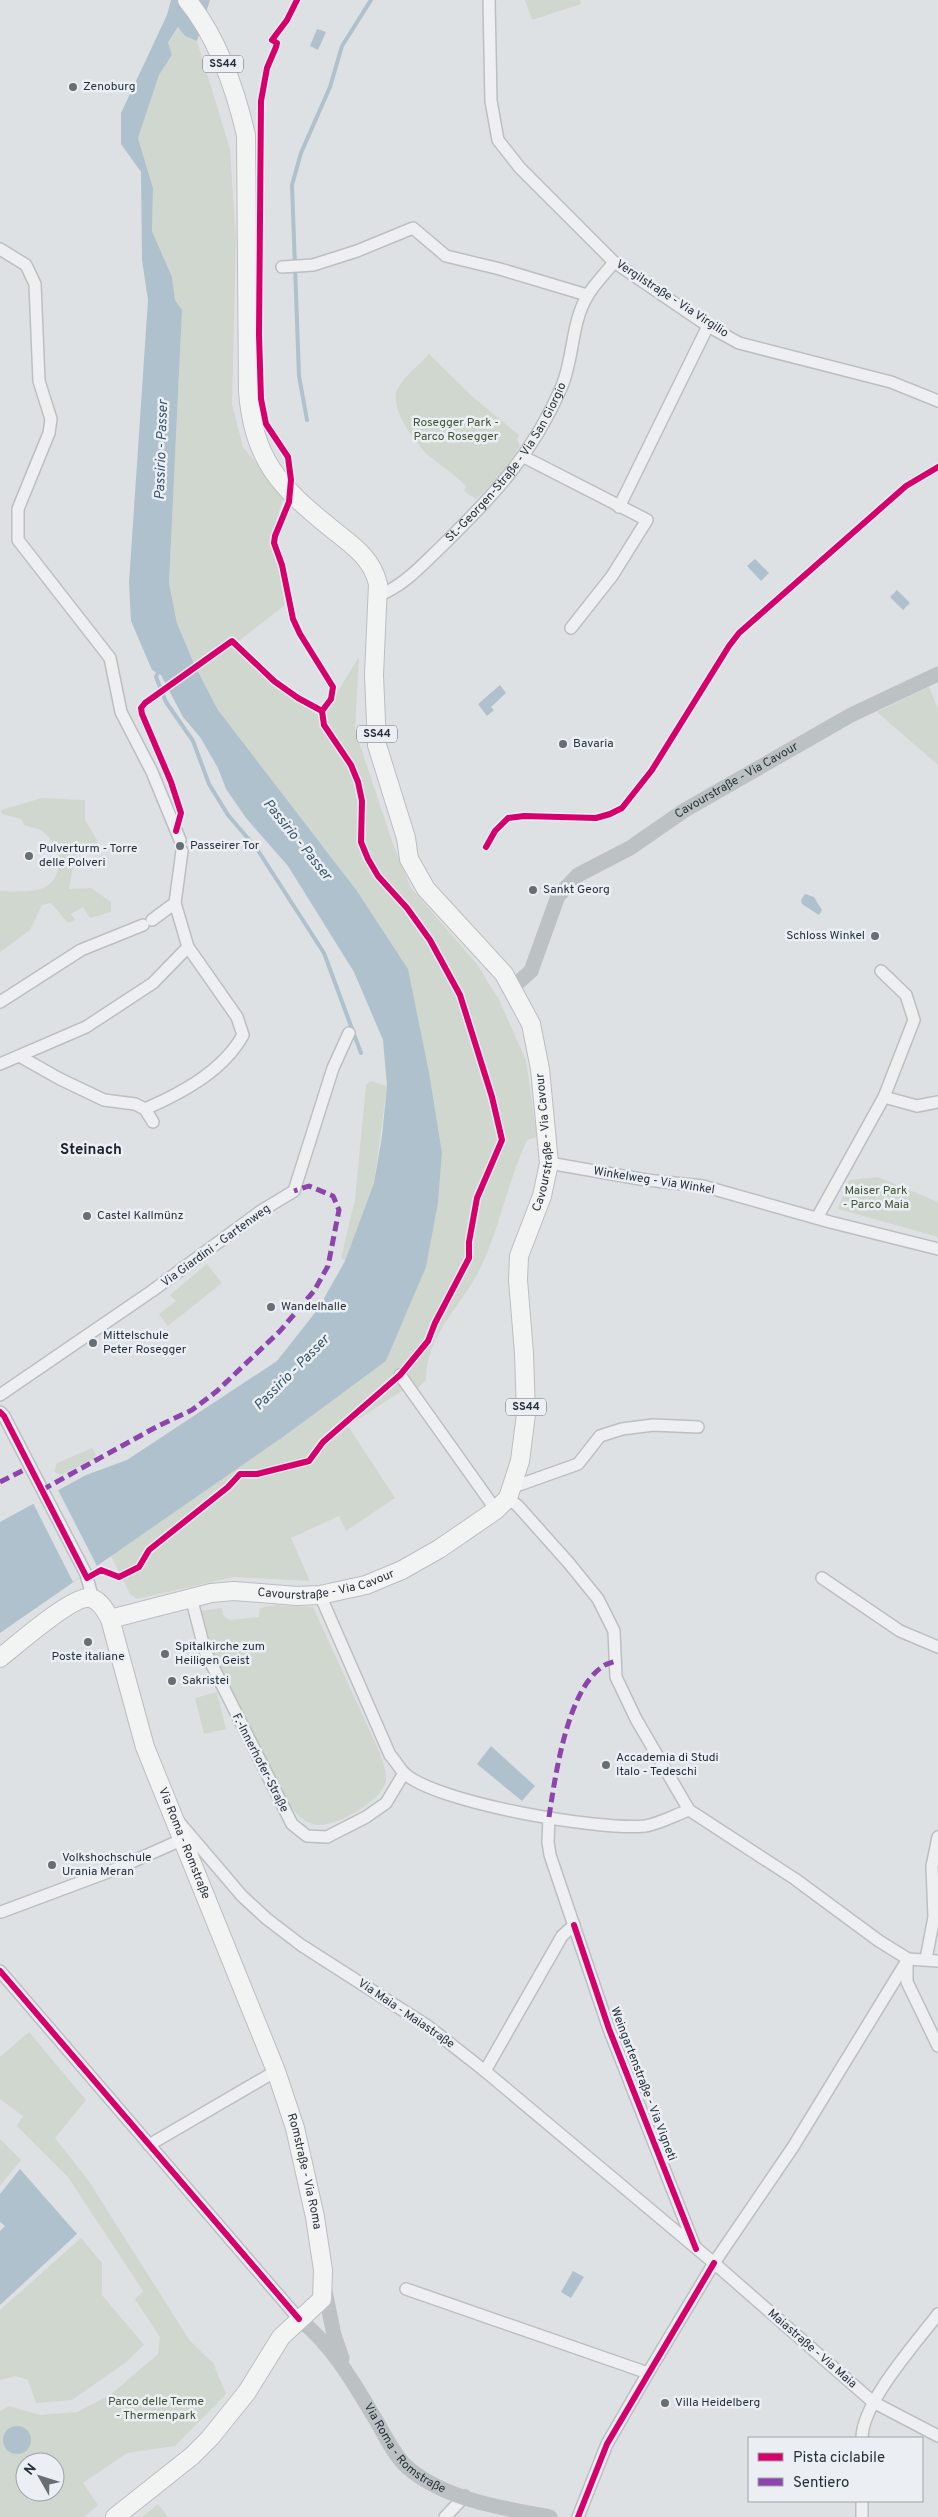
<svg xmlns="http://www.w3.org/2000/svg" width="938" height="2517" font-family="Overpass,sans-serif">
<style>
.green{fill:#d0d7cf;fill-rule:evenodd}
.water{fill:#aec1cc}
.pier{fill:#dee1e3}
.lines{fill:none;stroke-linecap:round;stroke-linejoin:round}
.stream{stroke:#aec1cc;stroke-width:4}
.street-casing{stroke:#bcbfc1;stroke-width:14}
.primary-casing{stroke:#bbbec0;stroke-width:20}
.street{stroke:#edeff0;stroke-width:11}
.secondary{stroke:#bcc1c3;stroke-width:15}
.primary{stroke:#f2f4f4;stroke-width:18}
.quiet{stroke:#8e44ad;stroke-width:5;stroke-dasharray:10 5;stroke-linecap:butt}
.cycleway-casing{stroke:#ebeff3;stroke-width:9}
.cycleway{stroke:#d6006c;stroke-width:6}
.poi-dot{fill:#676f75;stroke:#ebeff3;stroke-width:2}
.labels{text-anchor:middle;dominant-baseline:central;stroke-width:5;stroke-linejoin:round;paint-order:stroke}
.shield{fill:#ebeff3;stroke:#626a72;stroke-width:1}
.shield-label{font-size:11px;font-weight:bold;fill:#27313a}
.poi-label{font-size:12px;fill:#27313a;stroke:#ebeff3;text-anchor:start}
.street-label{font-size:12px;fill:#27313a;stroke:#ebeff3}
.park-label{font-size:12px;fill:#405436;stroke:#ebeff3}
.water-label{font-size:14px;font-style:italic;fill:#35546a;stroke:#ebeff3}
.quarter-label{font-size:15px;font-weight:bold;fill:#1a222a;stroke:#ebeff3}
</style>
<rect width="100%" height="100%" fill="#dee1e3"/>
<g class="green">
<path d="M525,0H580L581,4L532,20Z"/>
<path d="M179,27L185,36L197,41L230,149L236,239L232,404L243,447L284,496L270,541L279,562L285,605L232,646L321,718L359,657L355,730L393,844L411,888L477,964L499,1000L526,1060L537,1137L527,1140C508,1181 500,1226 481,1267C462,1306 426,1334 426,1380L411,1395L406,1388L348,1426L395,1498L346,1531L339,1516L291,1538L310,1581L234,1577L137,1599L130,1594L111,1556L283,1437L386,1361L426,1267L438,1203L442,1153L429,1072L408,969L357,891L218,710L195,666L177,622L169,583L182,310L175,300L172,277L152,231L153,188L138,138L159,75L172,55L168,44Z"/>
<path d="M429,354L474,398L519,435L517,439L520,446L499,477L476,499L464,491L466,486C454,474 443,467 430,457C416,445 387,406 398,388C405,375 420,364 429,354Z"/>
<path d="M929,687L938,709V765L877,712Z"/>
<path d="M42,798L85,800V820L97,840L98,850H76L69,889L91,888L111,902V912L90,918L83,907L71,914L75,920L68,923L51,903L42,905L30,930L0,952V891C13,891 30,893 43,888C66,879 61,844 42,831C37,828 29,827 24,825L21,819L2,814L1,810Z"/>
<path d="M371,1081L387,1086L374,1183L345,1261L341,1258L355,1199L366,1085Z"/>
<path d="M878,1177L938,1202V1237L838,1209L849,1180Z"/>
<path d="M207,1264L222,1283L168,1326L159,1314L176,1301L170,1295Z"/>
<path d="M92,1448L96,1454L93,1459L61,1475L54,1472L57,1463Z"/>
<path d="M276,1605L313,1607L379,1751C382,1760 387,1771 386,1781C382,1801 331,1831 312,1824C293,1817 285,1796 277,1780L274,1781L211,1652L199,1611L222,1608L223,1615L230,1620L259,1617L260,1608Z"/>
<path d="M217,1692L226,1729L204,1734L195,1698Z"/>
<path d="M29,2032L86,2100L55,2138L88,2180L190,2341L213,2363L226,2394L175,2446L127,2453L83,2483L98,2505L84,2517H0V2411L9,2406L40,2415L77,2412L110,2395L158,2354L160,2337L135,2299L143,2291L68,2177L17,2126L23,2116L0,2099V2057ZM25,2462H55V2492H25Z"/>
<path d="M0,2139L21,2160L0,2186Z"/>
<path d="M81,2238L102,2263V2295L144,2345L125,2363L72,2400L36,2403L28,2380L16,2376L0,2380V2310Z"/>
<path d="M158,2504L168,2517H141H142Z"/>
</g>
<g class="water">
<path d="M171,0H210L197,41L185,36L178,27L168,43L172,55L159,75L138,138L153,188L152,231L172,277L175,300L182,310L169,583L177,623L195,666L218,710L357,891L408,969L429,1072L442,1153L438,1203L426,1267L386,1361L283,1437L0,1633V1522L86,1475L127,1460L277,1361L318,1309L345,1261L374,1183L382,1136L387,1086L383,1040L354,972L288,866L246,818L226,789L218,768L200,737L183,717L161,675L152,670L131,621L129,583L148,300L142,260L141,172L121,144V113L167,15Z"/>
<path d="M317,29L326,32L318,50L310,46Z"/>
<path d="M755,559L769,573L761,581L747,566Z"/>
<path d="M897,590L910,603L903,610L890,597Z"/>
<path d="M500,685L506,693L491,707L494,710L487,716L478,704Z"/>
<path d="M805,894L814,897L822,910L819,915L802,904L801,900Z"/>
<path d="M491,1746L535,1786L522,1801L477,1764Z"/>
<path d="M20,2169L77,2234L0,2305V2231L5,2226L0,2222V2194Z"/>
<path d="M573,2271L584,2277L571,2298L561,2292Z"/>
<circle cx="17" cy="2440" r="14"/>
</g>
<path class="pier" d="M57,1488L97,1566L73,1582L33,1503Z"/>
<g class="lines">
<g class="stream">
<path d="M307,420L299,376L292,185L301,153L330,87L342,46L371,0"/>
<path d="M159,670L156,677L166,702L193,741L209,784L228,815L257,849L324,953L361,1053"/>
</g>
<g class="street-casing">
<g id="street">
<path d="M489,0L491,101L498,140L520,168L614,262L708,326L739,343L891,382L938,401"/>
<path d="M0,249L26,265L35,284L39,381L51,419L49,433L18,509V540L110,658L121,712L152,772L180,840"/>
<path d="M282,267L313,265L357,251L413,228L446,256L500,269L587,295"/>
<path d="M524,457L647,520L612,576L571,628"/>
<path d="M619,507L708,326"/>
<path id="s1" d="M377,596C404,586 422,565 442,546C494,495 533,454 562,386C574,357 571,322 588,295C595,283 606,273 614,262"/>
<path d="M152,920L175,903"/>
<path d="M0,1002L81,950L143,925"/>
<path d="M21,1057L60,1079L104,1100L135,1104L145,1109L153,1122"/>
<path d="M0,1064L86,1027L153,983L188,947"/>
<path d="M884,1097L917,1106L938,1102"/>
<path d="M145,1109C182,1093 223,1071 243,1035L237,1017L188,947L175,903L182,851"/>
<path d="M549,1163L646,1180L703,1186L830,1222L938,1249"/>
<path d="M817,1218L884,1097L914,1020L906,995L881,971"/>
<path d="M400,1375L496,1510"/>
<path d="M0,1395L152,1291L261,1211L294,1191L333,1068L349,1033"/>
<path d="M0,1412L4,1416L86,1574L93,1599"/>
<path d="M513,1484L519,1485L578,1464L600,1436L622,1429L653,1425L698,1427"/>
<path d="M508,1498L518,1506L568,1562L598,1599L614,1631L616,1677L636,1719L689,1810L795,1879L879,1941L908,1959L938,1961"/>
<path d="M822,1578L900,1631L938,1647"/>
<path d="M320,1595L390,1755C395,1760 399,1768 404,1773C436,1803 601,1831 645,1826C659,1824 675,1815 689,1810"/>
<path d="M191,1597L205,1651L292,1824L307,1836L327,1837L366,1817L386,1803L404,1773"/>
<path d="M549,1817L548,1842L550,1855L609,2029L695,2247"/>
<path d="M179,1822L242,1896L267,1919L301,1945L429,2027L485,2071L714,2263L873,2402L938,2436"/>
<path d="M1,1912L116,1869L181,1840"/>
<path d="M926,1959L934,1917L932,1866L938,1837"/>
<path d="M907,1963V1982L938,2046"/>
<path d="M0,1971L299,2319"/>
<path d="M485,2071L562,1936L574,1925"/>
<path d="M149,2145L276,2071"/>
<path d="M406,2289L648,2373"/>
<path d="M862,2438C862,2403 916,2343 938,2314"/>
<path d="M445,2517L465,2496"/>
<path d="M578,2517L607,2444L648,2373L714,2263L793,2147L908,1959"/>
<path d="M862,2517V2501"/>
</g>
</g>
<g class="primary-casing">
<g id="primary">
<path id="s4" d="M110,1619L211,1593L234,1591L297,1596L320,1595L366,1585L402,1570L439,1549L496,1510L508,1498L520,1461L526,1414L524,1353L518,1280L519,1256L542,1196L549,1163L540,1069L531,1024L504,974L426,889L409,859L406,838L377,745L374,675L378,584C372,558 352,545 332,529C280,487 253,460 248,391L246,135C235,88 218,38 187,0"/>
<path id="s5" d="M0,1658C15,1646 71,1597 88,1598C99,1598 105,1610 110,1619L145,1747L276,2071L295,2128L315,2217L323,2270L322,2299L281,2337L247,2392L210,2438L192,2456L115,2517"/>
</g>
</g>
<use href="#street" class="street"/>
<g class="secondary">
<path id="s2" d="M512,988L531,971L558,896L578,875L630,848L685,810L851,715L938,674"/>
<path d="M324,2286L334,2335L342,2358"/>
<path id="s3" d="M299,2319C334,2347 355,2385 377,2422C386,2437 394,2455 407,2467C445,2500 503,2508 550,2517"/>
</g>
<use href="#primary" class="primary"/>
<g class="quiet">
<path d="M0,1482L30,1467"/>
<path d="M42,1490L158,1426L192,1410L217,1391L280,1331L314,1291L328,1266L339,1210L333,1196L309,1186L294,1191"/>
<path d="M549,1817C555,1777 567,1691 602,1667C605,1664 611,1663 616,1661"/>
</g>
<g class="cycleway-casing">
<g id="cycleway">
<path d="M297,0L287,20L272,40L277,43L276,47L267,68L261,101L259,335L261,399L266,424L288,457L291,480L289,502L275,536L274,543L282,565L293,619L300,634L333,687L331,699L322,711"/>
<path d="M176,831L181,813L171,782L142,714L141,708L145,703L232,641L274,681L298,698L322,711"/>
<path d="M486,847L495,831L508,818L524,816L596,818L610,814L622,808L652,770L729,646L739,633L906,486L938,467"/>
<path d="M0,1412L4,1416L87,1578L101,1570L119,1577L139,1567L149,1550L228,1487L240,1474H257L309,1461L323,1442L400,1375L428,1341L435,1323L469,1258V1242L477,1198L502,1140L492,1097L460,995L430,940L407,908L378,876L368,859L361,842L362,801L358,782L351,765L324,725L322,711"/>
<path d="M574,1925L609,2029L696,2249"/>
<path d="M0,1971L299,2319"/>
<path d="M578,2517L607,2444L714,2263"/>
</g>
</g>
<use href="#cycleway" class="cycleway"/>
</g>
<g class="poi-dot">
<circle cx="73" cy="87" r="5"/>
<circle cx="563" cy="744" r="5"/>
<circle cx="180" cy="846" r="5"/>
<circle cx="29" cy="856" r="5"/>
<circle cx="533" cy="890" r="5"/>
<circle cx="875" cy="936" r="5"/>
<circle cx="87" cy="1216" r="5"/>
<circle cx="271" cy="1307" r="5"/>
<circle cx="93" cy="1343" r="5"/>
<circle cx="88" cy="1642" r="5"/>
<circle cx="165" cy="1654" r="5"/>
<circle cx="172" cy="1681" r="5"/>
<circle cx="606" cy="1765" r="5"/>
<circle cx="52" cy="1865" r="5"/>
<circle cx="665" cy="2403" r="5"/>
</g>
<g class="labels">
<g class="shield">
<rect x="203" y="55.5" width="40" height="17" rx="4"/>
<rect x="357" y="725.5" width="40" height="17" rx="4"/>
<rect x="506" y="1398.5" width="40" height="17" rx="4"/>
</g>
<g class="shield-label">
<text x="223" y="64">SS44</text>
<text x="377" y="734">SS44</text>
<text x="526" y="1407">SS44</text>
</g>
<g class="poi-label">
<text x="83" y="87">Zenoburg</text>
<text x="573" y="744">Bavaria</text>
<text x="190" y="846">Passeirer Tor</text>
<text x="39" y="849">Pulverturm - Torre<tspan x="39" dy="14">delle Polveri</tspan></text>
<text x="543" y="890">Sankt Georg</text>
<text x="865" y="936" text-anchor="end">Schloss Winkel</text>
<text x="97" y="1216">Castel Kallmünz</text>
<text x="281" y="1307">Wandelhalle</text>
<text x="103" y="1336">Mittelschule<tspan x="103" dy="14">Peter Rosegger</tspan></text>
<text x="175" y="1647">Spitalkirche zum<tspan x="175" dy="14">Heiligen Geist</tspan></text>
<text x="88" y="1657" text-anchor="middle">Poste italiane</text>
<text x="182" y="1681">Sakristei</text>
<text x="616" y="1758">Accademia di Studi<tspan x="616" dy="14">Italo - Tedeschi</tspan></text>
<text x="62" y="1858">Volkshochschule<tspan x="62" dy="14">Urania Meran</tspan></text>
<text x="675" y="2403">Villa Heidelberg</text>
</g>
<g class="street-label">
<text transform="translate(672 299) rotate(33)">Vergilstraße - Via Virgilio</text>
<text stroke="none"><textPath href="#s1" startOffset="189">St.-Georgen-Straße - Via San Giorgio</textPath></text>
<text stroke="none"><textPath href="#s2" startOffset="319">Cavourstraße - Via Cavour</textPath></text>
<text stroke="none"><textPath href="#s4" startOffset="791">Cavourstraße - Via Cavour</textPath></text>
<text transform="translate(654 1181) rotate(9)">Winkelweg - Via Winkel</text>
<text transform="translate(216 1246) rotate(-36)">Via Giardini - Gartenweg</text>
<text stroke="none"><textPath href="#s4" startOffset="221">Cavourstraße - Via Cavour</textPath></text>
<text transform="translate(260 1763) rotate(63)">F.-Innerhofer-Straße</text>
<text stroke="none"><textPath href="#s5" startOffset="376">Via Roma - Romstraße</textPath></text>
<text transform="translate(406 2014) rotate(34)">Via Maia - Maiastraße</text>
<text transform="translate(643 2084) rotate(69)">Weingartenstraße - Via Vigneti</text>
<text stroke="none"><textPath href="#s5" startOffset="726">Romstraße - Via Roma</textPath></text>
<text transform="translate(812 2349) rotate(41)">Maiastraße - Via Maia</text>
<text stroke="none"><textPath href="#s3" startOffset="169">Via Roma - Romstraße</textPath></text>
</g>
<g class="park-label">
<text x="456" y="423">Rosegger Park -<tspan x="456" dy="14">Parco Rosegger</tspan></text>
<text x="876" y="1191">Maiser Park<tspan x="876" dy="14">- Parco Maia</tspan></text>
<text x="156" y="2402">Parco delle Terme<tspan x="156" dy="14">- Thermenpark</tspan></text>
</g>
<g class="water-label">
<text transform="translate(162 450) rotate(-88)">Passirio - Passer</text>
<text transform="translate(297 840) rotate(51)">Passirio - Passer</text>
<text transform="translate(292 1373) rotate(-45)">Passirio - Passer</text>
</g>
<g class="quarter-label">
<text x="91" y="1150">Steinach</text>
</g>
</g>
<rect x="748" y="2437" width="175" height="65" fill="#ebeff3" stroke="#9da3a9"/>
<rect x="758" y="2453" width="25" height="8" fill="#d6006c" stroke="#9da3a9"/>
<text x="793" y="2462" font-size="15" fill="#27313a">Pista ciclabile</text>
<rect x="758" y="2478" width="25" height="8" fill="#8e44ad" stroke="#9da3a9"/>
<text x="793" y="2487" font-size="15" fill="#27313a">Sentiero</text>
<g transform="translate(40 2477) rotate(309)"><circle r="24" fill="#ebeff3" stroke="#9da3a9"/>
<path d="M0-4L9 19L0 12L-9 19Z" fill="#676f75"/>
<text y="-8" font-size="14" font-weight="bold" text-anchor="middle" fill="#27313a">N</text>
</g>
</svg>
